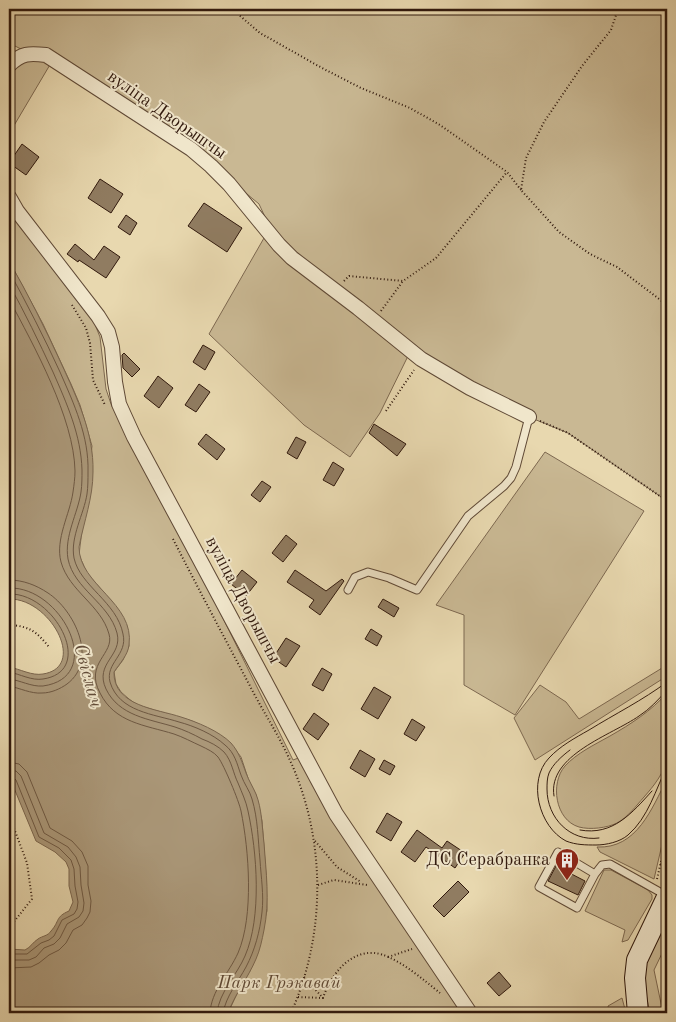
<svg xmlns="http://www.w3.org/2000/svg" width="676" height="1022" font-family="'Old Standard TT',serif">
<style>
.green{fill:#c9b893;stroke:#7d6850}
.water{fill:#aa9778;stroke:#7a654d}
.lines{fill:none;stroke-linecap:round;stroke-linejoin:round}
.shore{stroke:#6e5842;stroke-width:1}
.building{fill:#907c61;stroke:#31190d}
.service-casing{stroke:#5f4936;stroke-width:9}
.minor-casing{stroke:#5f4936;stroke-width:16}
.secondary-casing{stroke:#31190d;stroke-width:22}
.path{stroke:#31190d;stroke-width:2;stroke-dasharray:1 2.5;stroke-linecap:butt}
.service{stroke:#f0e6cb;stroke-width:7}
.minor{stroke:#f0e6cb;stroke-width:14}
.secondary{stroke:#f0e6cb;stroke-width:20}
.tram{stroke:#31190d;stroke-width:1}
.labels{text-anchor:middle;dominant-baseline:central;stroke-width:4;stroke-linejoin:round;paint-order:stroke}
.street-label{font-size:18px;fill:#31190d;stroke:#f0e6cb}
.poi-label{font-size:18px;fill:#31190d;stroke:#f0e6cb;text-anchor:end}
.park-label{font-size:18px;font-style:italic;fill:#5f4935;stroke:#f0e6cb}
.water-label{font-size:19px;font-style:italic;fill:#614b38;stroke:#f0e6cb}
</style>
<rect width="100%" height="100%" fill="#e8d8af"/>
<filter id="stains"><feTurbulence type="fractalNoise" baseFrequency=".004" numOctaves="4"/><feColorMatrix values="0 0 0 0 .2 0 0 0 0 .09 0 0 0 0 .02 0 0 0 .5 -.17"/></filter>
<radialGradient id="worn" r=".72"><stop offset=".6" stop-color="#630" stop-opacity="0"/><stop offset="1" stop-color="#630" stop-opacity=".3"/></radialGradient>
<g class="green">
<path d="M9,9H667V501L568,433L529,417L408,356L380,413L350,457L304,425L209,334L268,231L274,236L259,204L193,149L47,55L29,53L9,43Z"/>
<path d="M30,58L51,63L9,134V70Z"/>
<path d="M9,199L92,317L100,337L106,389L111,404L149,476L180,531L293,760L301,757L467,1013H228L242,983L250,971L267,911L266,875L262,821L256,795L249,781L241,757L231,744L217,734L192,721L137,705L129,699L121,692L116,684L114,672L123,660L129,646L127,626L113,603L87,573L79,555L92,446L80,405L71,384L43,324L9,261Z"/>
<path d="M545,452L644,511L515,715L464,685V615L436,605Z"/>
<path d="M667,665V676L535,760L514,718L540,685L566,702L579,719Z"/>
<path d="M667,693C667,714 670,737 667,758C665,772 653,787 644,797C636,806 628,817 617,823C607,828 590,830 579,827C555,820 550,783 565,766C577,753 594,745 610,736C631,724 651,711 667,693Z"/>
<path d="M667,779V823L654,879L600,852L597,847C637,849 652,808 667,779Z"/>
<path d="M604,870H611L648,890L652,895V899L628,940L622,942L625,930L585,911Z"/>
<path d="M667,910V943L654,970L663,1013H650L644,985V957Z"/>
<path d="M622,998L626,1013H609L608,1006Z"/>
</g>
<path class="water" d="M9,261C28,294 45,328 61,363C77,398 94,433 93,472C93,498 84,521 79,547C79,585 135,603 129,645C128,655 120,663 114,672C113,706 157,709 181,717C197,722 219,731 231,743C239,752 242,762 246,773C249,781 253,787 256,794C262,809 262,827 264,843C266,872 270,901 264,930C262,940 260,950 256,959C248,978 235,994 228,1013H9V949L25,950C31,947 33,942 38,939C42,936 48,936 51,931C60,921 55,917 69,911L73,902L69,886V869L66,862L55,852L36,841L9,776V667C20,669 32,676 43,674C88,667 50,598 9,599Z"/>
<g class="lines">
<g class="shore">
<path d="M9,271C27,304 44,337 60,372C74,404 89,436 88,472C88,479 88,487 87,494C84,514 70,537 74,558C80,586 117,602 123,634C128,655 105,663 110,682C119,712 154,714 179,722C194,726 213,734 225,745C235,753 237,764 241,775C244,784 250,791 252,799C258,819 258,840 260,860C261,877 264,895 262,912C260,931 255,950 246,967C238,982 226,996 223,1013"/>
<path d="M9,284C25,313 39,342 53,372C67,404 81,435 82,470C82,477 82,485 81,492C78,513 64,536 68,559C74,589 109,603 117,633C123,656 94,663 106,689C119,716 149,719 175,727C184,730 193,734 202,739C210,742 218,746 224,752C232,761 233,773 238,783C242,793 246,801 248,811C257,852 262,917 245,956C237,975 219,992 217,1013"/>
<path d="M9,299C34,346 74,418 75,471C75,478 74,485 73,492C70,514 55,539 61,562C69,591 101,605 109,634C115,654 84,663 100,693C115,723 145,725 174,734C183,737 192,742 201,746C207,749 214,752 218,757C224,765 239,801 241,811C249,850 254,916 238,953C229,973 211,991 210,1013"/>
<path d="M9,580C23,580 36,585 48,593C74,610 99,660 67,684C60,689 51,693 42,693C31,694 20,688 9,686"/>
<path d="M9,588C62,586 107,677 43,686C31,687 20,680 9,679"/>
<path d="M9,594C54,592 97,671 43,679C32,681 20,674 9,672"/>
<path d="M9,762L19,764L27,772L50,828L72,841L82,852L88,866V885L91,901L90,912L87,918L82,925L73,930L66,943L59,950L49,955L39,963L31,967L9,968"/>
<path d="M9,770L16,771L21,776L44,833L68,847L76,857L80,867L81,885L84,903L83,911L79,917L67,924L60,938L54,944L44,948L36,957L29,960H9"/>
<path d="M9,776L13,777L16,780L39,837L59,848L71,860L74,869L75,886L78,902L77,909L74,914L62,920L54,936L49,940L41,943L27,954H9"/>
</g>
</g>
<g class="building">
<path d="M22,144L39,157L26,175L9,163Z"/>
<path d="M100,179L123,194L111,213L88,198Z"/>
<path d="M204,203L242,228L227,252L188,226Z"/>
<path d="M126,215L137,223L130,235L118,227Z"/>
<path d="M75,244L94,260L104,246L120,257L106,278L79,260L78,262L67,254Z"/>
<path d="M203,345L215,352L205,370L193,362Z"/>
<path d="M124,353L140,369L132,377L123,368L122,355Z"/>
<path d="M158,376L173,388L159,408L144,396Z"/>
<path d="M199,384L210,392L196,412L185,405Z"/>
<path d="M374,424L406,444L397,456L369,433Z"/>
<path d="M206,434L225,449L217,460L198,444Z"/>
<path d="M296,437L306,442L297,459L287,453Z"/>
<path d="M333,462L344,469L334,486L323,480Z"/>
<path d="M262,481L271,487L260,502L251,495Z"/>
<path d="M286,535L297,544L283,562L272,553Z"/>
<path d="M242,570L257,582L246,596L231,584Z"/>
<path d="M295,570L326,591L342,579L344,581L320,615L309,607L314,600L287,582Z"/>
<path d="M383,599L399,608L394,617L378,607Z"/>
<path d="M371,629L382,636L377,646L365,639Z"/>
<path d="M286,638L300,646L286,667L273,658Z"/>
<path d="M322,668L332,674L323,691L312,685Z"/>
<path d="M374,687L391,697L378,719L361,709Z"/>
<path d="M314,713L329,724L318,740L303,729Z"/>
<path d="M412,719L425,727L416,741L404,734Z"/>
<path d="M360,750L375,759L365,777L350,768Z"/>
<path d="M384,760L395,766L390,775L379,769Z"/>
<path d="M387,813L402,822L391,841L376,832Z"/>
<path d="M417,830L442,848L447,841L465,853L455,868L426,847L415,862L401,852Z"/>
<path d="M556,866L585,881L578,895L548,881Z"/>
<path d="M458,881L469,892L444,917L433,906Z"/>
<path d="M499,972L511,986L499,996L487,983Z"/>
</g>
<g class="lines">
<g class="service-casing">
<g id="service">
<path d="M348,590L355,577L368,572L389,578L417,590L468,516L504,486L511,478L516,467L529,417"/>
<path d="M595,874L558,852L539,887L577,908L595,874L602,865L610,864L667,896"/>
</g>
</g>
<g class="minor-casing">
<g id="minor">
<path d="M9,65C22,53 29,53 46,55L191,149L211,166L229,184L279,245L292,258L358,308L421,359L470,388L529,417"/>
<path d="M9,197L17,211L98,316L108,332L112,347L115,382L119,404L134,437L184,530L336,814L470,1013"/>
</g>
</g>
<g class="secondary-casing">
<path id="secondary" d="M638,1013L635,978L637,960L667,897"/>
</g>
<g class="path">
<path d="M232,9L260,33L322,68L361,88L410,108L440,125L507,172L521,190"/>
<path d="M618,9L611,30L582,66L544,122L526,158L521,190L559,232L590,254L617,267L667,305"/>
<path d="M344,281L349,276L403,281L436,258L507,172"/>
<path d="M72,305L86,328L90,343L93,380L105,405"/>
<path d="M381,311L403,281"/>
<path d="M386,411L414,370"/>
<path d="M540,421L568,433L667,501"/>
<path d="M173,539C198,588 224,637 250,686C262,710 277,732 288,756C326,836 327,932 291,1013"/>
<path d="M9,625C29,626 36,631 49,647"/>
<path d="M9,815L27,863L32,899L9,928"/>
<path d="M315,841L337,867L361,882"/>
<path d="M660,864L667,868"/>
<path d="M657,879L667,836"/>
<path d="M318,885L334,880L367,885"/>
<path d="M388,957L412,949"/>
<path d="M304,977L323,998C330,977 348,951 374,953C394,954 425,981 440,993"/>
<path d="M298,997L323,998"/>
</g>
<use href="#service" class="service"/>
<use href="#minor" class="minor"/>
<use href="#secondary" class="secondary"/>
<g class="tram">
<path d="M667,682C643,700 615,714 589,730C575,738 560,746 549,758C527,781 539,827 566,841C576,845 586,845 596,845C606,845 620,842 628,835C648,818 656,789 667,766"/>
<path d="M570,750C562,756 553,764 549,773C547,778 547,784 547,789C547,818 570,842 599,838"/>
<path d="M554,796C547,755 612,735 639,716C650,709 658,700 667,690"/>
<path d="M580,830C613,836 632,813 652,791"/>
</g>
</g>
<defs>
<g id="building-pin" transform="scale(1.25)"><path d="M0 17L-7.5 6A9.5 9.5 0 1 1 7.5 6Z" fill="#8f2418" stroke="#f0e6cb"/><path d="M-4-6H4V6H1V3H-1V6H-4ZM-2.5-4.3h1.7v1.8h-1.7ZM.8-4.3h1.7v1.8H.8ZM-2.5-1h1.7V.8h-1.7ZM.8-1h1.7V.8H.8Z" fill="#fff"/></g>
</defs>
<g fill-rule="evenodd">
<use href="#building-pin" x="567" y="860"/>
</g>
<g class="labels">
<g class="street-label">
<text transform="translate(167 115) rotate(35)">вуліца Дворышчы</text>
<text transform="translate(243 600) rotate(62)">вуліца Дворышчы</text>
</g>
<g class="poi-label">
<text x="550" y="860">ДС Серабранка</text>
</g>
<g class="park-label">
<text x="279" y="983">Парк Грэкавай</text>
</g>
<g class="water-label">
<text transform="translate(87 676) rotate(75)">Свіслач</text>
</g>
</g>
<rect width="676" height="1022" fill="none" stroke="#e8d8af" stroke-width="30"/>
<rect x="10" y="10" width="656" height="1002" fill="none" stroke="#31190d" stroke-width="2.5"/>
<rect x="15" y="15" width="646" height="992" fill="none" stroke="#31190d"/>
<rect width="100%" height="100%" filter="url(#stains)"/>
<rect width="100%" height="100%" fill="url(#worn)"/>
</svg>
